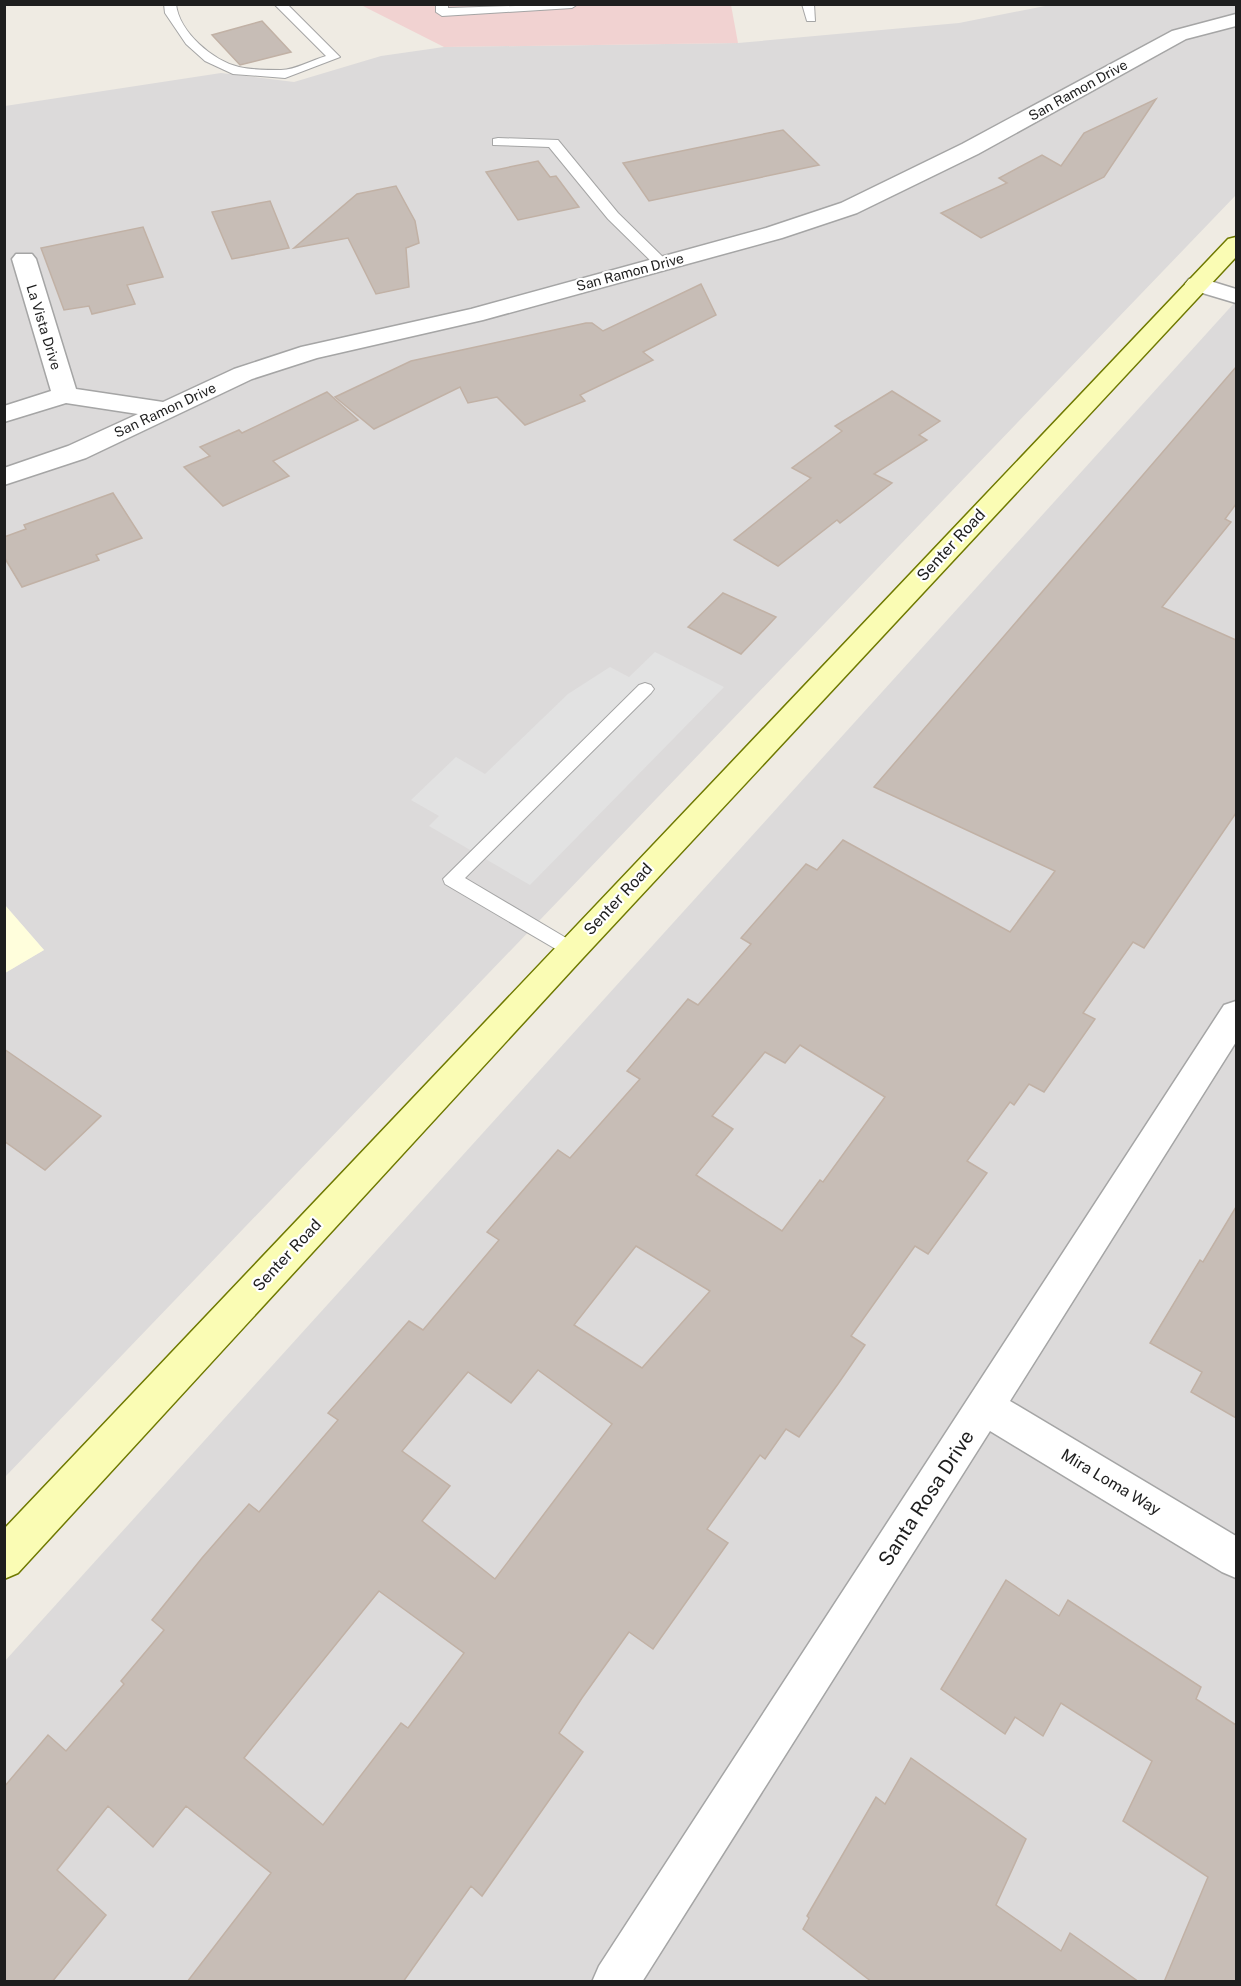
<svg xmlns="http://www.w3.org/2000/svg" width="1241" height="1986" font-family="'Public Sans',sans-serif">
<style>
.residential{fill:#dcdada}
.commercial{fill:#f1d2d1}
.education{fill:#fffedc}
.parking{fill:#e2e2e2}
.building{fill:#c7bdb6;stroke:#c1b1a5;stroke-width:1.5;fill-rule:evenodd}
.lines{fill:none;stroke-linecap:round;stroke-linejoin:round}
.lane-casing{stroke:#a5a5a5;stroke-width:2}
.street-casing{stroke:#a5a5a5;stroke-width:3}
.secondary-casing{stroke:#6f7900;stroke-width:3}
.lane{fill:#fff;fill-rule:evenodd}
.street{fill:#fff;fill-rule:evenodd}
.secondary{fill:#fafcb4;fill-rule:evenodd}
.labels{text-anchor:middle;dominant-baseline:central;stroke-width:4.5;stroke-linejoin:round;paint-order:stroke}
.far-street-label{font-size:14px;fill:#1e1e1e;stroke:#fff}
.street-label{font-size:16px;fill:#1e1e1e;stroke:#fff}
.near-street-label{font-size:20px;fill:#1e1e1e;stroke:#fff}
</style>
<rect width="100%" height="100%" fill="#efebe3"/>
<g class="residential">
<path d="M1050,5H1236V195L5,1477V973L44,950L4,904L5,106L221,73L294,82L381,56L444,47L738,43L959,23Z"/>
<path d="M1236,301V1981H5L4,1662Z"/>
</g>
<path class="commercial" d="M361,5H731L738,43L444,47Z"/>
<path class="education" d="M4,904L44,950L5,973H4Z"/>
<path class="parking" d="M655,652L724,687L530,885L429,826L439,816L411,800L456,757L485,774L568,694L610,667L629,677Z"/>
<g class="building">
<path d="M262,21L291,52L240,65L212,35Z"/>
<path d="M1156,99L1104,177L981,238L941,213L1007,183L999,178L1042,155L1061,166L1084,133Z"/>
<path d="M783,130L819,165L649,201L623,163Z"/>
<path d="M538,161L550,177L556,176L579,207L518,220L486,172Z"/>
<path d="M396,186L415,221L419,243L406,248L409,287L376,294L348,238L294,248L357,194Z"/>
<path d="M270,201L289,248L232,259L212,212Z"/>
<path d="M143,227L163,277L127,285L135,304L92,314L89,306L64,310L41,248Z"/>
<path d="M701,284L716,315L643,352L653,360L580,395L585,401L525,425L497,397L468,403L460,387L374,429L335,397L411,361L586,323H592L603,331Z"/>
<path d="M1236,367V504L1225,519L1231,522L1162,607L1236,640V813L1144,948L1133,942L1083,1013L1095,1019L1044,1092L1029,1084L1014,1105L1010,1102L967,1161L987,1173L928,1254L915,1246L851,1336L865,1345L838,1384L799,1437L786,1429L765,1459L760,1455L707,1529L728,1543L653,1649L629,1632L582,1698L559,1733L583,1752L482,1896L471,1886L403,1982H187L271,1873L186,1806L153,1847L108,1806L57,1870L106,1915L52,1982H4V1787L48,1735L66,1751L124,1684L121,1681L164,1630L152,1620L202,1558L249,1504L259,1512L338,1420L328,1413L409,1321L423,1330L499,1240L487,1232L558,1150L570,1158L640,1079L627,1071L688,999L698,1005L751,944L741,938L806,864L817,870L843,840L1010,932L1055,871L874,787ZM800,1045L885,1097L823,1182L820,1180L782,1231L696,1175L733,1129L712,1116L765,1052L785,1063ZM636,1246L710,1291L642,1368L574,1325ZM538,1370L612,1424L495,1579L422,1521L450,1486L402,1451L468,1372L511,1403ZM379,1591L464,1653L408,1728L401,1723L323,1825L244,1758Z"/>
<path d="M892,391L940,421L919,435L927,440L874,474L892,483L840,523L837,520L778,566L734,540L811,478L792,468L842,431L835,426Z"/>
<path d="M327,392L358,420L273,461L289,476L223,506L184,467L210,456L200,447L239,430L242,433Z"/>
<path d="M113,493L142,538L96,555L99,560L22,587L4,557V537L26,529L24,525Z"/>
<path d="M723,593L776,617L741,654L688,627Z"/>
<path d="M4,1049L101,1116L45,1170L4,1141Z"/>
<path d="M1236,1207V1418L1191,1392L1202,1372L1150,1343L1200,1260L1203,1262Z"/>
<path d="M1006,1580L1059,1616L1068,1600L1201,1687L1196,1699L1236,1725V1982H1164L1208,1877L1123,1821L1152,1761L1061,1703L1043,1736L1015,1717L1005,1734L941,1689Z"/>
<path d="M911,1758L1026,1839L996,1905L1061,1951L1070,1933L1139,1982H872L803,1929L809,1918L807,1916L876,1797L885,1804Z"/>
</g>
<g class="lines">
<g class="lane-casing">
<g id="lane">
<path d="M164,4H176C179,32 213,61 239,67C252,70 269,70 281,70C295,70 312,60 326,56L274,4H287L340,57L285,78L233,74L205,61L186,44L165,13Z"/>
<path d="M436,4H448V8L578,4L572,8L442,16L436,12Z"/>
<path d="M802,4H814L815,21H807Z"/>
<path d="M498,138L558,140L618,213L667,261V267H657L608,219L549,147L493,145V139Z"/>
<path d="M645,683L651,685L654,689L651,693L465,878L578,945L581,950L578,955L571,958L445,884L443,879L639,685Z"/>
</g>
</g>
<g class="street-casing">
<g id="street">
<path d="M1236,14V26L1186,39L978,154L857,213L782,238L483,320L317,358L252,379L86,458L4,485V468L68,446L138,414L66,403L4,422V406L51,391L12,259L16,254H32L36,259L76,389L163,402L234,369L301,347L471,309L766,228L841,203L962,144L1172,31Z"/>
<path d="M1197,277L1236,289V303L1189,289L1185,284L1189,279Z"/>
<path d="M1236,1001V1042L1010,1401L1236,1536V1578L1222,1572L990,1431L642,1982H592L599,1966L1224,1005Z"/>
</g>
</g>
<g class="secondary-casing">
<path id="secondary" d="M1236,237V257L582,959L18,1573L4,1579V1529L1228,239Z"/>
</g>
<use href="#lane" class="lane"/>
<use href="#street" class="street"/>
<use href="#secondary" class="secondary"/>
</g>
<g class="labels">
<g class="far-street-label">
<text transform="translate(1078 90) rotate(-29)">San Ramon Drive</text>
<text transform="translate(630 272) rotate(-15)">San Ramon Drive</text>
<text transform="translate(44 327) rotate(73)">La Vista Drive</text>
<text transform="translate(165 410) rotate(-25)">San Ramon Drive</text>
</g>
<g class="street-label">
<text transform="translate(951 545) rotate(-47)">Senter Road</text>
<text transform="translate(618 899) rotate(-47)">Senter Road</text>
<text transform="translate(287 1255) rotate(-47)">Senter Road</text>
<text transform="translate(1111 1482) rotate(31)">Mira Loma Way</text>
</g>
<g class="near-street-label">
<text transform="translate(926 1498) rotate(-57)">Santa Rosa Drive</text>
</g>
</g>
<rect width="1241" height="1986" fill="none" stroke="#1e1e1e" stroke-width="12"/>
</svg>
